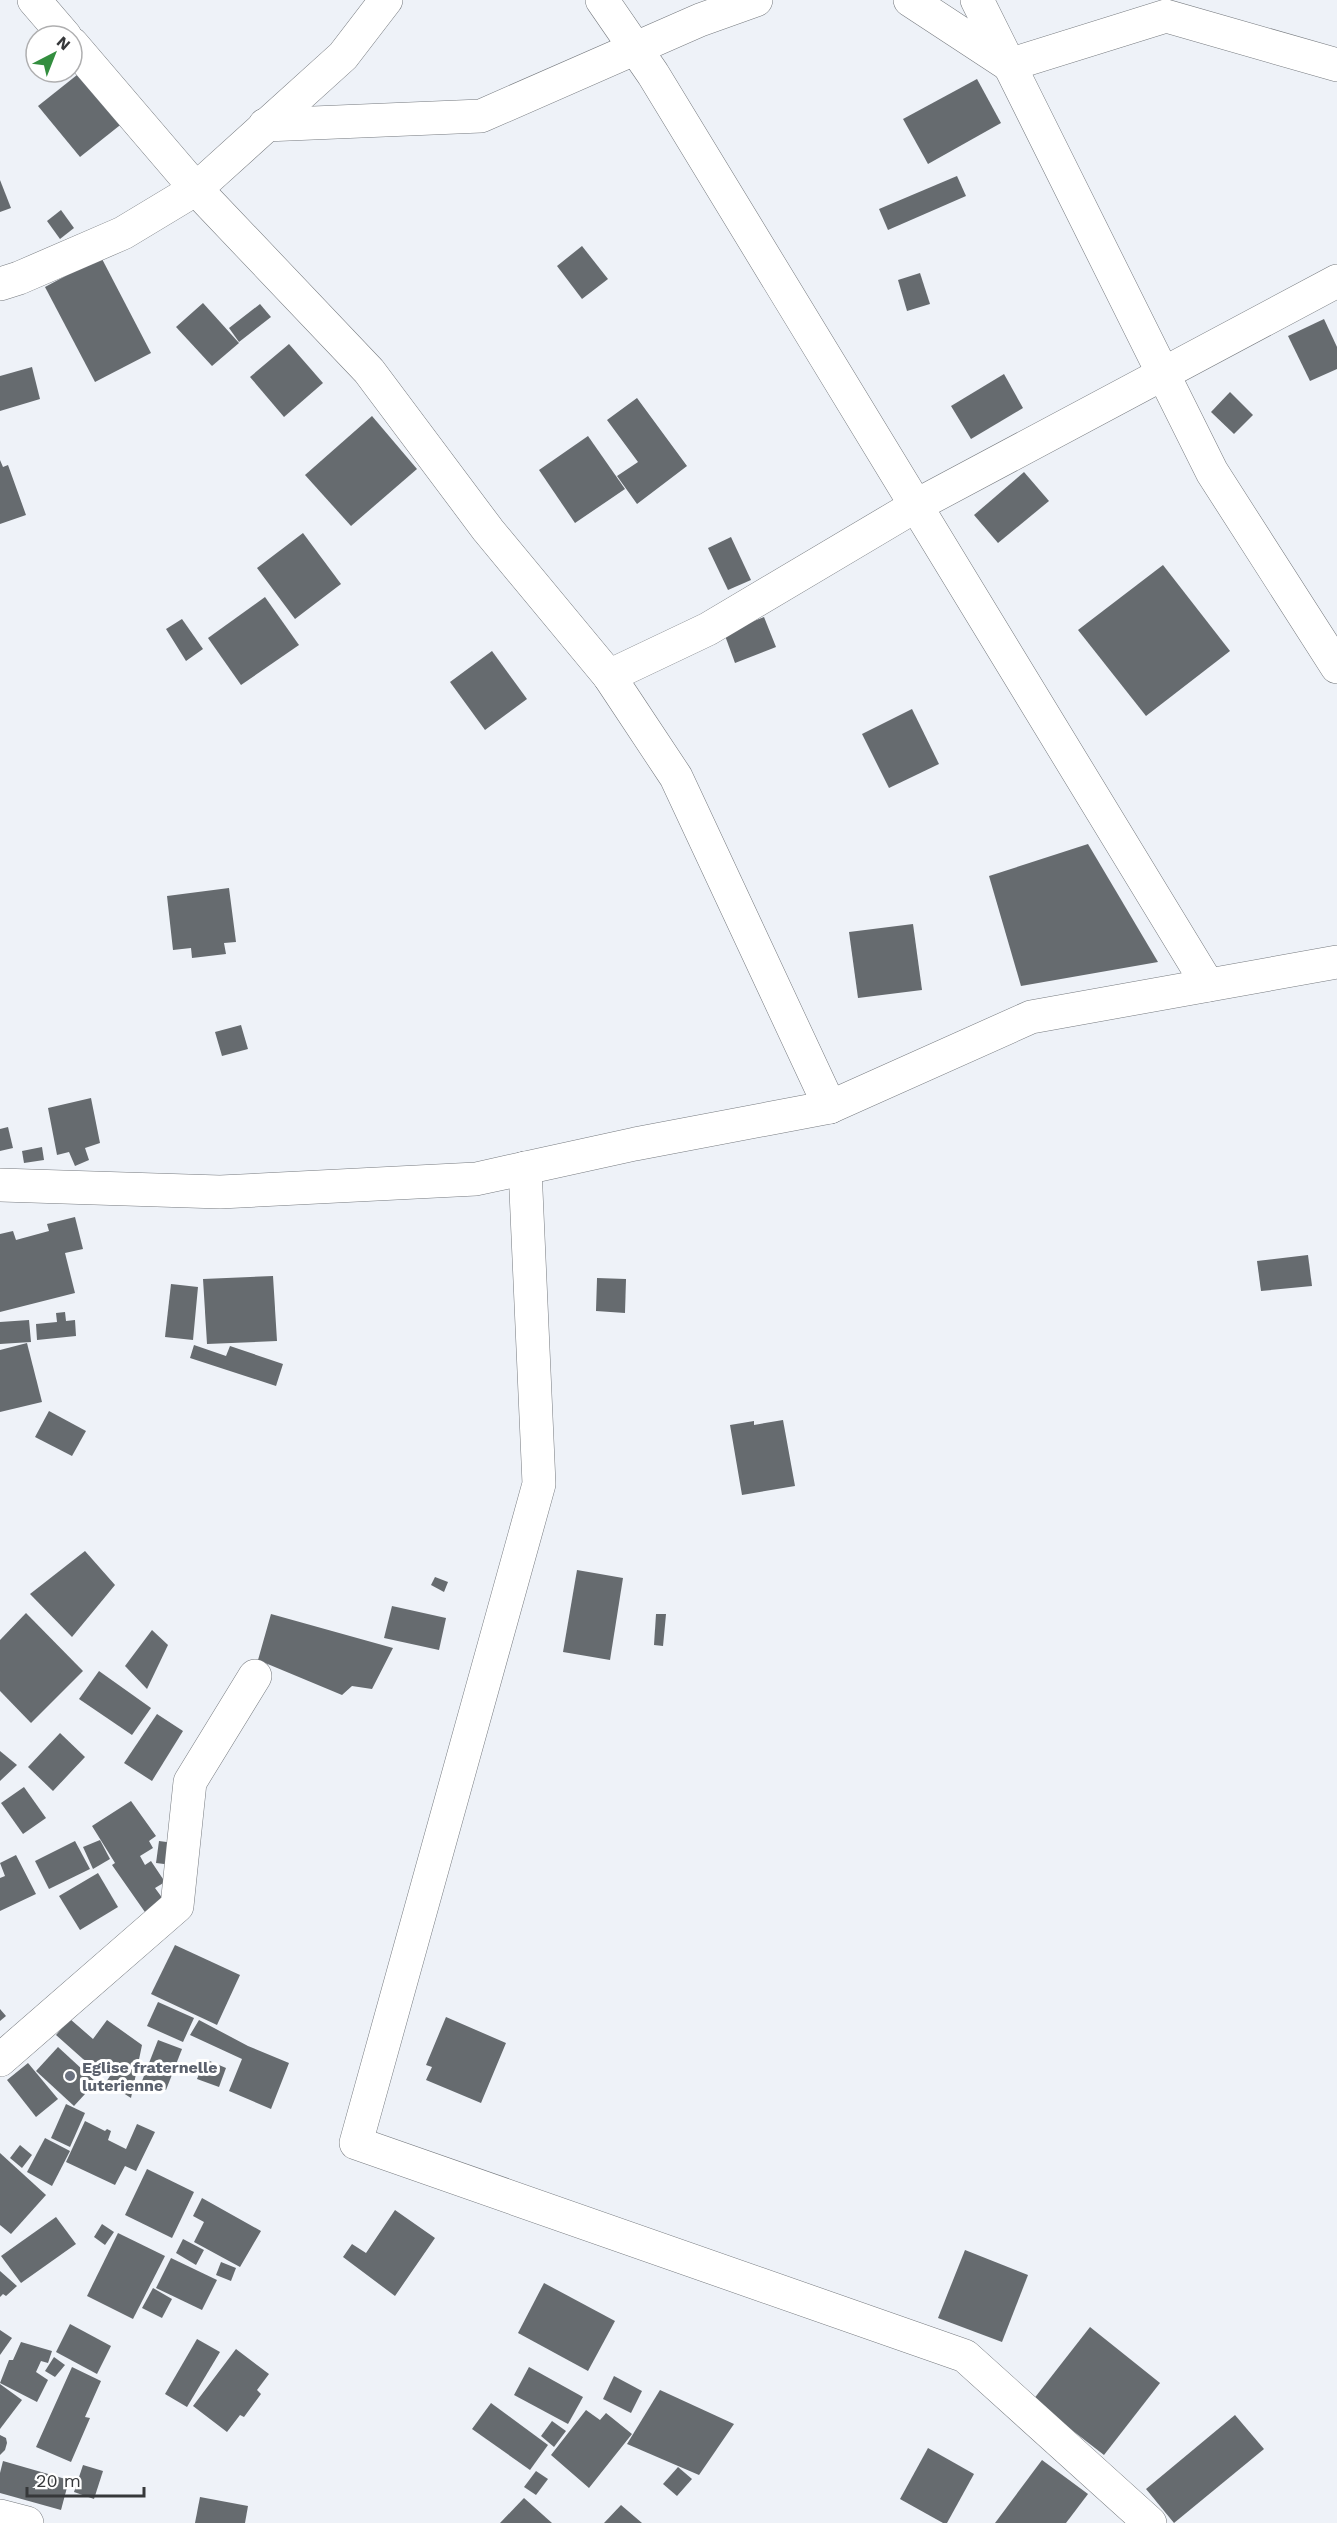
<svg xmlns="http://www.w3.org/2000/svg" width="1337" height="2523" font-family="'Work Sans',sans-serif">
<style>
.building{fill:#666b6f}
.lines{fill:none;stroke-linecap:round;stroke-linejoin:round}
.minor-casing{stroke:#767a7f;stroke-width:34}
.tertiary-casing{stroke:#767a7f;stroke-width:34}
.minor{stroke:#fff;stroke-width:33}
.tertiary{stroke:#fff;stroke-width:33}
.worship-dot{fill:#6b7280;stroke:#fff;stroke-width:2}
.labels{text-anchor:middle;dominant-baseline:central;stroke-width:6;stroke-linejoin:round;paint-order:stroke}
.worship-label{font-size:16px;font-weight:bold;fill:#5b616d;stroke:#fff;text-anchor:start}
</style>
<rect width="100%" height="100%" fill="#eef2f8"/>
<g class="building">
<path d="M82,71L124,122L80,157L38,106Z"/>
<path d="M977,79L1001,123L928,164L903,119Z"/>
<path d="M957,176L966,196L888,230L879,209Z"/>
<path d="M0,180L11,208L0,212Z"/>
<path d="M61,210L74,228L60,239L47,221Z"/>
<path d="M582,246L608,279L582,299L557,266Z"/>
<path d="M101,257L151,353L95,382L45,287Z"/>
<path d="M920,273L930,304L907,311L898,280Z"/>
<path d="M203,303L239,343L212,366L176,327Z"/>
<path d="M260,304L271,317L239,342L229,328Z"/>
<path d="M1324,319L1337,347V369L1310,381L1288,336Z"/>
<path d="M289,344L323,383L284,417L250,377Z"/>
<path d="M32,367L40,399L0,411V376Z"/>
<path d="M1004,374L1023,408L971,439L951,406Z"/>
<path d="M1230,392L1253,415L1234,434L1211,412Z"/>
<path d="M637,398L687,466L637,504L617,476L638,462L607,420Z"/>
<path d="M372,416L417,469L351,526L305,475Z"/>
<path d="M588,436L625,489L575,523L539,470Z"/>
<path d="M0,460L3,467L8,465L26,515L0,524Z"/>
<path d="M1024,472L1049,501L998,543L974,515Z"/>
<path d="M303,533L341,584L295,619L257,568Z"/>
<path d="M731,537L751,580L728,590L708,548Z"/>
<path d="M1163,565L1230,651L1146,716L1078,630Z"/>
<path d="M265,597L299,645L241,685L208,638Z"/>
<path d="M764,617L776,647L735,663L724,633Z"/>
<path d="M182,619L203,649L186,661L166,629Z"/>
<path d="M492,651L527,699L485,730L450,682Z"/>
<path d="M912,709L939,764L889,788L862,734Z"/>
<path d="M1088,844L1158,962L1021,986L989,876Z"/>
<path d="M229,888L236,942L224,943L226,954L192,958L191,948L173,950L167,896Z"/>
<path d="M913,924L922,990L858,998L849,932Z"/>
<path d="M241,1025L248,1049L222,1056L215,1032Z"/>
<path d="M91,1098L100,1143L85,1148L89,1160L75,1166L69,1152L57,1155L48,1108Z"/>
<path d="M8,1127L13,1148L0,1151V1129Z"/>
<path d="M42,1147L44,1160L24,1163L22,1151Z"/>
<path d="M75,1217L83,1249L65,1253L75,1293L0,1312V1234L13,1231L16,1240L49,1231L47,1224Z"/>
<path d="M1308,1255L1312,1286L1261,1291L1257,1261Z"/>
<path d="M273,1276L277,1341L207,1344L203,1279Z"/>
<path d="M597,1278L626,1279L625,1313L596,1311Z"/>
<path d="M171,1284L198,1287L193,1340L165,1337Z"/>
<path d="M65,1312L66,1321L75,1320L76,1336L37,1340L36,1324L57,1322L56,1313Z"/>
<path d="M29,1320L31,1342L0,1344V1322Z"/>
<path d="M27,1343L42,1402L0,1412V1350Z"/>
<path d="M194,1345L226,1356L230,1346L283,1364L276,1386L190,1358Z"/>
<path d="M49,1411L86,1431L72,1456L35,1437Z"/>
<path d="M783,1420L795,1486L742,1495L730,1425L754,1421V1425Z"/>
<path d="M85,1551L115,1585L72,1637L30,1594Z"/>
<path d="M577,1570L623,1578L610,1660L563,1652Z"/>
<path d="M435,1577L448,1582L444,1592L431,1585Z"/>
<path d="M392,1606L446,1618L439,1650L384,1638Z"/>
<path d="M26,1613L83,1671L31,1723L0,1691V1640Z"/>
<path d="M271,1614L393,1648L372,1689L352,1686L342,1695L258,1660Z"/>
<path d="M656,1614H666L663,1646L654,1645Z"/>
<path d="M152,1630L168,1645L147,1689L125,1666Z"/>
<path d="M99,1671L151,1708L132,1735L79,1699Z"/>
<path d="M157,1714L183,1731L152,1781L124,1763Z"/>
<path d="M60,1733L85,1757L53,1791L28,1767Z"/>
<path d="M0,1751L17,1765L0,1781Z"/>
<path d="M24,1787L46,1818L23,1834L1,1803Z"/>
<path d="M131,1801L156,1836L149,1841L153,1848L140,1856L145,1865L151,1861L165,1882L155,1888L166,1903L147,1915L112,1865L115,1863L92,1826Z"/>
<path d="M100,1840L110,1859L93,1869L83,1847Z"/>
<path d="M75,1841L90,1869L49,1889L35,1861Z"/>
<path d="M159,1841L174,1843L172,1865L156,1863Z"/>
<path d="M16,1855L36,1894L0,1911V1878L5,1876L0,1863Z"/>
<path d="M98,1873L118,1907L80,1930L59,1896Z"/>
<path d="M175,1945L240,1975L217,2025L151,1994Z"/>
<path d="M158,2002L194,2018L183,2042L147,2026Z"/>
<path d="M0,2009L6,2016L0,2021Z"/>
<path d="M446,2017L506,2043L481,2103L426,2080L432,2067L426,2065Z"/>
<path d="M70,2019L93,2039L107,2020L142,2045L131,2098L106,2082L110,2076L83,2059L56,2035Z"/>
<path d="M199,2020L248,2046L289,2063L271,2109L229,2091L242,2059L190,2035Z"/>
<path d="M158,2040L182,2049L166,2090L142,2081Z"/>
<path d="M58,2047L96,2082L74,2106L36,2071Z"/>
<path d="M205,2059L226,2068L219,2087L197,2079Z"/>
<path d="M28,2063L58,2099L36,2117L7,2080Z"/>
<path d="M66,2104L85,2113L70,2147L51,2138Z"/>
<path d="M85,2121L105,2131L107,2129L111,2131L108,2140L126,2149L137,2124L155,2132L136,2171L125,2166L115,2185L66,2162Z"/>
<path d="M45,2138L70,2151L52,2186L27,2172Z"/>
<path d="M20,2145L32,2155L22,2168L10,2158Z"/>
<path d="M0,2153L46,2195L11,2234L0,2225Z"/>
<path d="M147,2169L194,2192L172,2238L125,2215Z"/>
<path d="M202,2198L261,2231L240,2267L194,2242L204,2222L193,2216Z"/>
<path d="M395,2210L435,2238L395,2296L343,2257L352,2244L366,2253Z"/>
<path d="M56,2217L76,2244L21,2283L1,2256Z"/>
<path d="M102,2224L114,2232L105,2245L94,2237Z"/>
<path d="M118,2233L165,2256L133,2319L87,2296Z"/>
<path d="M183,2239L204,2250L196,2265L176,2253Z"/>
<path d="M965,2250L1028,2275L1002,2342L938,2318Z"/>
<path d="M171,2258L217,2280L202,2310L156,2288Z"/>
<path d="M221,2262L236,2268L231,2281L216,2275Z"/>
<path d="M0,2271L17,2286L6,2296L3,2294L0,2297Z"/>
<path d="M544,2283L615,2321L588,2371L518,2333Z"/>
<path d="M153,2288L172,2299L162,2318L142,2308Z"/>
<path d="M70,2324L111,2346L97,2374L56,2352Z"/>
<path d="M1090,2327L1160,2383L1104,2455L1033,2400Z"/>
<path d="M0,2330L12,2338L0,2355Z"/>
<path d="M197,2339L220,2352L187,2407L165,2394Z"/>
<path d="M21,2342L52,2351L48,2363L41,2361L36,2372L48,2380L37,2402L0,2383L9,2360H13Z"/>
<path d="M236,2349L269,2374L257,2390L261,2394L244,2417L240,2415L227,2432L193,2406Z"/>
<path d="M54,2357L65,2365L55,2377L45,2371Z"/>
<path d="M72,2367L101,2381L85,2417L90,2418L71,2462L36,2447Z"/>
<path d="M529,2367L583,2397L568,2424L514,2395Z"/>
<path d="M614,2376L642,2391L631,2413L603,2399Z"/>
<path d="M0,2384L22,2400L0,2429Z"/>
<path d="M660,2390L734,2424L699,2475L627,2444Z"/>
<path d="M491,2403L548,2445L530,2470L472,2429Z"/>
<path d="M586,2410L600,2420L606,2413L632,2434L589,2488L551,2455Z"/>
<path d="M1235,2415L1264,2449L1174,2523L1146,2489Z"/>
<path d="M552,2421L566,2431L554,2447L541,2436Z"/>
<path d="M0,2435L6,2438L7,2443L5,2450L0,2455Z"/>
<path d="M928,2448L974,2474L947,2523H943L900,2499Z"/>
<path d="M1042,2460L1088,2494L1066,2523H995Z"/>
<path d="M3,2461L69,2480L61,2510L0,2493V2473Z"/>
<path d="M83,2465L103,2471L94,2499L74,2492Z"/>
<path d="M678,2467L692,2479L677,2496L663,2484Z"/>
<path d="M536,2471L548,2479L536,2495L524,2487Z"/>
<path d="M200,2497L248,2506L245,2523H195Z"/>
<path d="M524,2498L552,2523H500Z"/>
<path d="M621,2505L642,2523H604Z"/>
</g>
<g class="lines">
<g class="minor-casing">
<g id="minor">
<path d="M34,0L65,36"/>
<path d="M386,0L343,56L196,189L369,371L488,530L609,676L676,777L830,1107"/>
<path d="M602,0L653,74L1208,985"/>
<path d="M910,0L1009,65L1166,16L1337,65"/>
<path d="M977,0L1212,472L1337,667"/>
<path d="M265,125L481,116L700,20L756,0"/>
<path d="M0,284L19,278L123,233L196,189L72,44"/>
<path d="M609,676L708,629L917,505L1337,281"/>
<path d="M525,1168L539,1484L356,2143L965,2356L1150,2523"/>
<path d="M0,2060L177,1906L190,1782L255,1676"/>
<path d="M0,2516L27,2523"/>
</g>
</g>
<g class="tertiary-casing">
<path id="tertiary" d="M0,1185L220,1192L476,1179L635,1144L830,1107L1031,1017L1337,962"/>
</g>
<use href="#minor" class="minor"/>
<use href="#tertiary" class="tertiary"/>
</g>
<circle class="worship-dot" cx="70" cy="2076" r="6"/>
<g class="labels">
<g class="worship-label">
<text x="82" y="2067">Eglise fraternelle<tspan x="82" dy="18">luterienne</tspan></text>
</g>
</g>
<g transform="translate(54 54) rotate(42)"><circle r="28" fill="#ffffff" stroke="#afafb0" stroke-width="1.5"/>
<path d="M0-4.5L10 22L0 15L-10 22Z" fill="#338e3f"/>
<text y="-9" font-size="16" font-weight="bold" text-anchor="middle" fill="#36383a">N</text>
</g>
<path d="M27 2487v9h117v-9" fill="none" stroke="#36383a" stroke-width="3"/>
<text x="36" y="2487" font-size="18" fill="#36383a" stroke="#ffffff" stroke-width="4.5" paint-order="stroke">20 m</text>
</svg>
